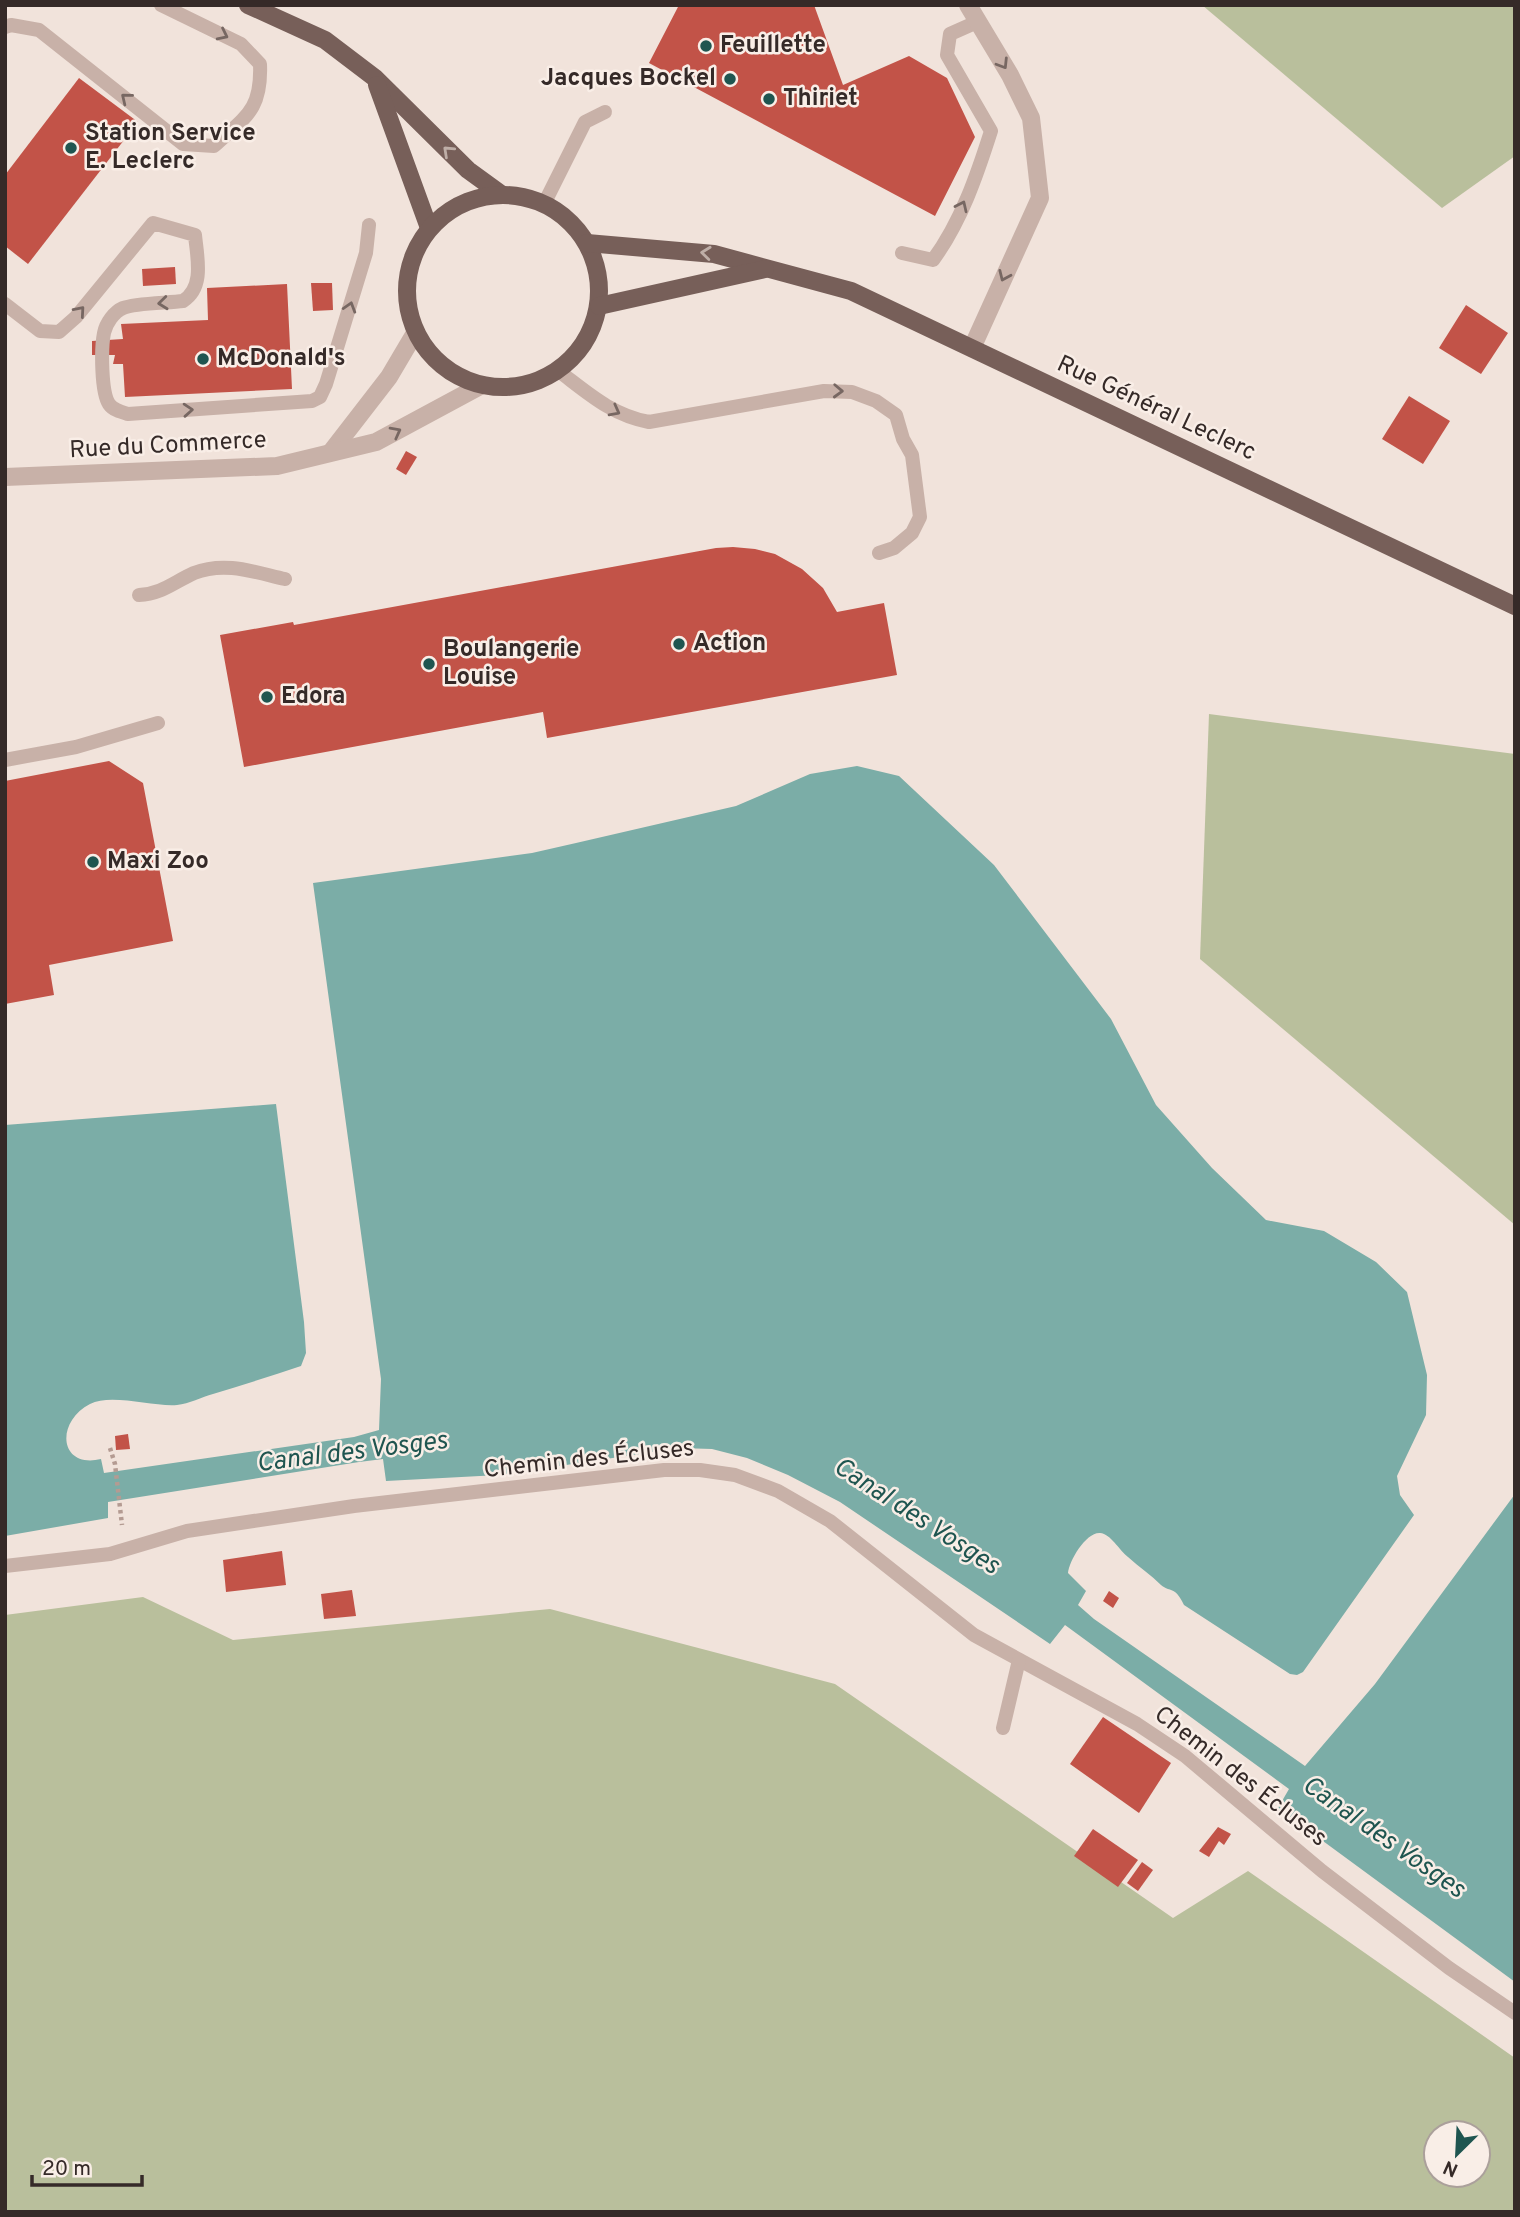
<svg xmlns="http://www.w3.org/2000/svg" width="1520" height="2217" font-family="Overpass,sans-serif">
<style>
.green{fill:#b9bf9c;fill-rule:evenodd}
.water{fill:#7bada7}
.building{fill:#c25348}
.lines{fill:none;stroke-linecap:round;stroke-linejoin:round}
.path{stroke:#b49b92;stroke-width:4.5;stroke-dasharray:3.5 3.5;stroke-linecap:butt}
.lane{stroke:#c8b1a8;stroke-width:14}
.street{stroke:#c8b1a8;stroke-width:18}
.primary{stroke:#775f59;stroke-width:18}
.oneway{stroke:#776762}
.oneway2{stroke:#beaea7}
.poi-dot{fill:#1f5550;stroke:#f9eee7;stroke-width:2.5}
.labels{text-anchor:middle;dominant-baseline:central;stroke-width:5;stroke-linejoin:round;paint-order:stroke}
.poi-label{font-size:24px;font-weight:bold;fill:#352a28;stroke:#f9eee7;text-anchor:start}
.street-label{font-size:24px;fill:#352a28;stroke:#f9eee7}
.water-label{font-size:26px;font-style:italic;fill:#1f5550;stroke:#f9eee7}
</style>
<rect width="100%" height="100%" fill="#f1e3db"/>
<g class="green">
<path d="M1202,5H1515V156L1442,208Z"/>
<path d="M1209,714L1515,754V1225L1200,959Z"/>
<path d="M143,1597L233,1640L550,1609L835,1684L1173,1918L1248,1871L1515,2058V2150L1513,2154L1515,2156V2212H5V1615ZM1436,2133H1478V2175H1436Z"/>
</g>
<path class="water" d="M857,766L899,776L994,865L1111,1019L1156,1105L1212,1168L1266,1220L1324,1231L1376,1262L1407,1292L1427,1375L1426,1415L1397,1476L1400,1495L1414,1515L1303,1672L1297,1675L1290,1674L1184,1605C1182,1601 1179,1595 1175,1592C1171,1589 1165,1589 1161,1585C1151,1575 1139,1567 1128,1557C1119,1550 1111,1534 1100,1533C1086,1532 1069,1561 1068,1573L1086,1591L1078,1605L1094,1619L1305,1766L1375,1684L1515,1494V1982L1278,1808L1289,1789L1065,1625L1050,1644L840,1502L788,1475L747,1458L712,1449L679,1448L499,1475L386,1481L383,1459L359,1462L108,1502V1518L5,1536V1125L276,1104L304,1322L306,1353L301,1366C272,1376 242,1385 213,1394C202,1397 189,1404 177,1405C153,1407 111,1393 90,1404C55,1422 59,1469 101,1459L104,1473L354,1437L379,1430L381,1379L313,883L532,853L576,843L736,806L810,774Z"/>
<g class="building">
<path d="M679,5H814L843,85L909,56L947,78L975,137L935,216L649,63Z"/>
<path d="M79,78L138,122L28,264L5,246V175Z"/>
<path d="M175,267L176,284L143,286L142,269Z"/>
<path d="M311,283H332L333,310L313,311Z"/>
<path d="M287,284L292,389L125,397L123,364H113L115,355H92V341L123,339L121,324L208,320L207,288Z"/>
<path d="M1466,305L1508,333L1481,374L1439,348Z"/>
<path d="M1409,396L1450,421L1423,464L1382,439Z"/>
<path d="M406,451L417,457L406,475L396,469Z"/>
<path d="M733,547L755,549L775,554L802,569L823,588L837,612L884,603L897,675L547,738L543,712L244,767L220,635L293,622L294,625L716,548Z"/>
<path d="M109,761L143,783L173,941L49,965L54,995L5,1004V781Z"/>
<path d="M128,1434L130,1449L116,1450L115,1436Z"/>
<path d="M282,1551L286,1585L226,1592L223,1560Z"/>
<path d="M352,1590L356,1616L324,1619L321,1594Z"/>
<path d="M1109,1591L1119,1598L1113,1608L1103,1601Z"/>
<path d="M1103,1717L1171,1763L1139,1813L1070,1764Z"/>
<path d="M1218,1827L1231,1834L1224,1845L1219,1841L1209,1857L1199,1851Z"/>
<path d="M1093,1829L1138,1860L1118,1887L1074,1856Z"/>
<path d="M1142,1862L1153,1870L1138,1891L1127,1883Z"/>
</g>
<g class="lines">
<path class="path" d="M110,1448L115,1464L122,1525"/>
<g class="lane">
<path d="M5,27L11,25L39,30L183,144L214,146C245,117 262,111 260,64L241,44L161,5"/>
<path d="M544,204L585,122L605,112"/>
<path d="M902,253L933,260C961,222 977,175 991,131L947,55L950,34L977,22"/>
<path d="M5,304L40,331L59,332L76,317L153,223L195,235C197,257 205,287 183,301C169,303 135,303 123,308C114,312 106,323 104,333C101,348 101,392 109,404C113,410 121,412 128,414L312,401L320,397L326,384L366,253L369,225"/>
<path d="M560,372C589,394 612,415 649,422L824,391L852,392L876,401L896,415L903,439L912,455L920,517L912,533L894,548L879,553"/>
<path d="M139,595C162,594 174,582 194,573C225,561 254,572 285,579"/>
<path d="M5,760L76,747L158,723"/>
<path d="M5,1566L110,1554L187,1531L354,1506L664,1470H700L735,1475L778,1491L830,1521L974,1635L1137,1724L1185,1756L1322,1871L1449,1968L1515,2013"/>
<path d="M1003,1728L1019,1660"/>
</g>
<g class="street">
<path d="M968,5L1010,75L1031,118L1040,198L972,348"/>
<path d="M331,452L389,377L415,333"/>
<path d="M5,477L277,466L376,442L480,386"/>
</g>
<g class="primary">
<path d="M248,5L325,40L375,78L468,170L501,194"/>
<path d="M377,85L429,228"/>
<circle cx="503" cy="291" r="96"/>
<path d="M587,243L714,254L851,291L1515,606"/>
<path d="M599,306L765,269"/>
</g>
</g>
<defs><path id="oneway-chevron" d="M-2-3.5L2.5 0L-2 3.5" fill="none" stroke-width="1.6" stroke-linecap="round" stroke-linejoin="round" transform="scale(1.75)"/></defs>
<g class="oneway">
<use href="#oneway-chevron" transform="translate(223 35) rotate(26)"/>
<use href="#oneway-chevron" transform="translate(1003 64) rotate(58)"/>
<use href="#oneway-chevron" transform="translate(126 98) rotate(-141)"/>
<use href="#oneway-chevron" transform="translate(962 206) rotate(-65)"/>
<use href="#oneway-chevron" transform="translate(1004 276) rotate(114)"/>
<use href="#oneway-chevron" transform="translate(163 303) rotate(174)"/>
<use href="#oneway-chevron" transform="translate(350 307) rotate(-73)"/>
<use href="#oneway-chevron" transform="translate(80 311) rotate(-49)"/>
<use href="#oneway-chevron" transform="translate(838 391) rotate(2)"/>
<use href="#oneway-chevron" transform="translate(188 410) rotate(-4)"/>
<use href="#oneway-chevron" transform="translate(615 411) rotate(28)"/>
<use href="#oneway-chevron" transform="translate(396 432) rotate(-28)"/>
</g>
<g class="oneway2">
<use href="#oneway-chevron" transform="translate(448 151) rotate(-137)"/>
<use href="#oneway-chevron" transform="translate(706 253) rotate(-174)"/>
</g>
<g class="poi-dot">
<circle cx="706" cy="46" r="7"/>
<circle cx="730" cy="79" r="7"/>
<circle cx="769" cy="99" r="7"/>
<circle cx="71" cy="148" r="7"/>
<circle cx="203" cy="359" r="7"/>
<circle cx="679" cy="644" r="7"/>
<circle cx="429" cy="664" r="7"/>
<circle cx="267" cy="697" r="7"/>
<circle cx="93" cy="862" r="7"/>
</g>
<g class="labels">
<g class="poi-label">
<text x="720" y="46">Feuillette</text>
<text x="716" y="79" text-anchor="end">Jacques Bockel</text>
<text x="783" y="99">Thiriet</text>
<text x="85" y="134">Station Service<tspan x="85" dy="28">E. Leclerc</tspan></text>
<text x="217" y="359">McDonald's</text>
<text x="693" y="644">Action</text>
<text x="443" y="650">Boulangerie<tspan x="443" dy="28">Louise</tspan></text>
<text x="281" y="697">Edora</text>
<text x="107" y="862">Maxi Zoo</text>
</g>
<g class="street-label">
<text transform="translate(1156 409) rotate(25)">Rue Général Leclerc</text>
<text transform="translate(168 446) rotate(-3)">Rue du Commerce</text>
<text transform="translate(589 1460) rotate(-6)">Chemin des Écluses</text>
<text transform="translate(1240 1777) rotate(38)">Chemin des Écluses</text>
</g>
<g class="water-label">
<text transform="translate(352 1453) rotate(-7)">Canal des Vosges</text>
<text transform="translate(916 1517) rotate(33)">Canal des Vosges</text>
<text transform="translate(1383 1838) rotate(35)">Canal des Vosges</text>
</g>
</g>
<rect width="1520" height="2217" fill="none" stroke="#352a28" stroke-width="14"/>
<g transform="translate(1457 2154) rotate(204)"><circle r="33" fill="#f9eee7" stroke="#aba09b" stroke-width="2"/>
<path d="M0-5L12 26L0 18L-12 26Z" fill="#1f5550"/>
<text y="-10" font-size="19" font-weight="bold" text-anchor="middle" fill="#352a28">N</text>
</g>
<path d="M32 2175v10h110v-10" fill="none" stroke="#352a28" stroke-width="3.5"/>
<text x="42" y="2175" font-size="21" fill="#352a28" stroke="#f9eee7" stroke-width="5" paint-order="stroke">20 m</text>
</svg>
